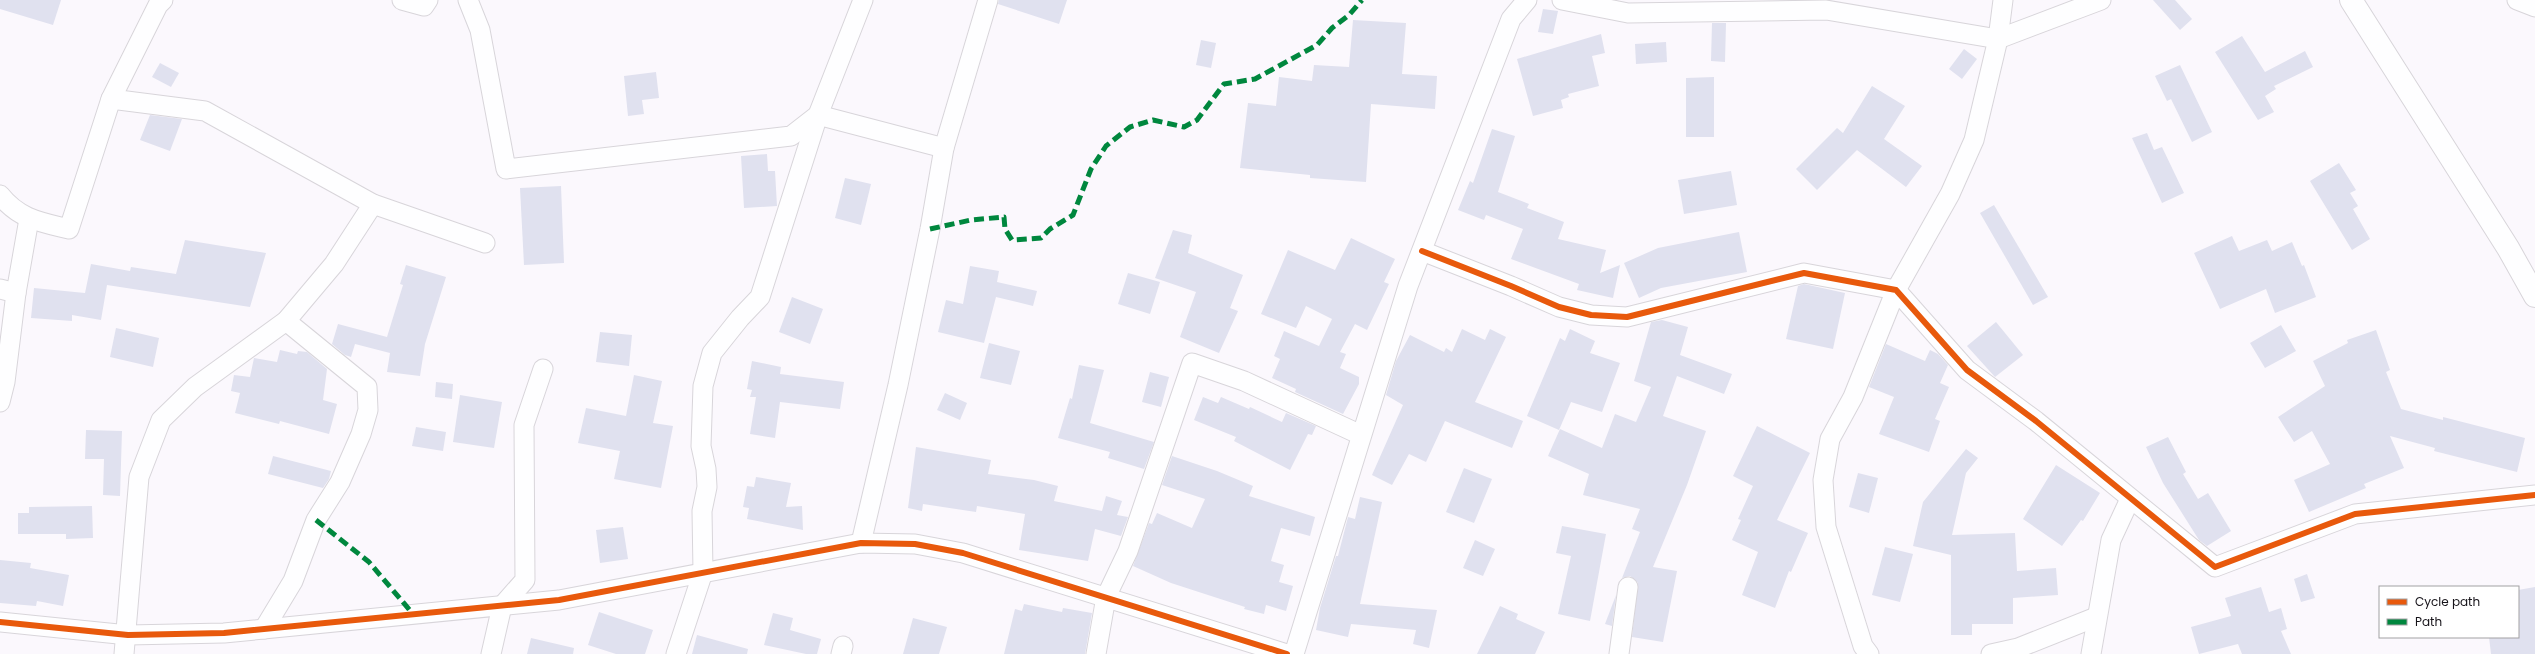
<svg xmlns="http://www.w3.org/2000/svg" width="2535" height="654" font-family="Poppins,sans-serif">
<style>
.building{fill:#e0e1ef}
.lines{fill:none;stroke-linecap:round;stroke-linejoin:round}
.minor-casing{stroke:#d8d5da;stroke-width:21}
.tertiary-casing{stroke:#d8d5da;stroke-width:24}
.minor{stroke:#fefeff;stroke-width:19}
.tertiary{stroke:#fefeff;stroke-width:22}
.quiet{stroke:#00873e;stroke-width:5;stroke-dasharray:10 5;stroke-linecap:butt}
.cycleway-casing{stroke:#fff;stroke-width:8}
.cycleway{stroke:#e8590c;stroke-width:6}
</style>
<rect width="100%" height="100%" fill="#fbf8fd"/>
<g class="building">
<path d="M0,0H61L53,25L0,9Z"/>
<path d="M999,0H1067L1059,24L998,4Z"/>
<path d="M2153,0H2175L2192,19L2180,30Z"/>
<path d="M1543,9L1558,11L1553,34L1538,32Z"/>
<path d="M1353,20L1406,23L1402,74L1437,76L1435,109L1371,104L1366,182L1310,178V175L1240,168L1248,103L1276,106L1279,77L1312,81L1314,65L1349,67Z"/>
<path d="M1712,23H1726L1725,62L1711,61Z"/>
<path d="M1601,34L1605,53L1592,56L1599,86L1568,94L1569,97L1561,100L1563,108L1533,116L1517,59Z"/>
<path d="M2242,36L2265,72L2305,51L2313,67L2274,86L2276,89L2265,96L2274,112L2258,120L2215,52Z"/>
<path d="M1201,40L1216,43L1211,68L1196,65Z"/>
<path d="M1666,42L1667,62L1636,64L1635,44Z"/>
<path d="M1964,49L1977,59L1962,79L1949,69Z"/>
<path d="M160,63L179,73L171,87L152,77Z"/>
<path d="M2180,65L2212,132L2192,142L2171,99L2167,101L2155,76Z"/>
<path d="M656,72L659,98L642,100L644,114L628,116L624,76Z"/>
<path d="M1714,77V137H1686V78Z"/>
<path d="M1872,86L1905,106L1884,139L1922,166L1906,187L1857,150L1817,190L1796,169L1837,128L1843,133Z"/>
<path d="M150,115L182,119L170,151L140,140Z"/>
<path d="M1492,129L1515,136L1498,192L1529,204L1527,208L1564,222L1558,239L1606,250L1600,273L1620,265L1613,298L1577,290L1579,284L1511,259L1523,229L1486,215L1484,220L1458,210L1470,181L1473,183Z"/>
<path d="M2147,133L2154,150L2162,147L2184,193L2162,203L2132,138Z"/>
<path d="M767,154L768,171H775L777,206L744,208L741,156Z"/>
<path d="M2339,163L2356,190L2350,193L2358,206L2353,209L2370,239L2352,250L2310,181Z"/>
<path d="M1731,171L1737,205L1684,214L1678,180Z"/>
<path d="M845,178L871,184L861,225L835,218Z"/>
<path d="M561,186L564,263L524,265L520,188Z"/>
<path d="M1994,205L2048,297L2033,305L1980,213Z"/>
<path d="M1173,230L1192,235L1188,253L1243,275L1230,308L1238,311L1219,353L1180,337L1196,292L1155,278Z"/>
<path d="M1739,232L1747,272L1661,288L1639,298L1624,263L1658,248Z"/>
<path d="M2232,236L2239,251L2267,240L2272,251L2292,242L2302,266L2304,265L2316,297L2275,313L2266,289L2220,309L2194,253Z"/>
<path d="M1351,238L1395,259L1384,282L1389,284L1367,330L1355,324L1340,352L1346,354L1340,368L1359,377V384L1343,414L1295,392L1296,389L1272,378L1280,359L1274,356L1284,331L1319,346L1332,319L1306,306L1296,328L1261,314L1288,250L1335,270Z"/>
<path d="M185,240L266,253L250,307L107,285L101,320L72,315V321L31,318L34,288L85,293L91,264L130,271L131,267L176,274Z"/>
<path d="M406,265L446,277L425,344L420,376L387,372L390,353L355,344L351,357L345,355L332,344L338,324L387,337L403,285L400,284Z"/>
<path d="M970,266L999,271L997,282L1037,291L1033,306L996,297L984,343L938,332L946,300L963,304Z"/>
<path d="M1128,273L1160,282L1150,314L1118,304Z"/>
<path d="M1804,284L1845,293L1833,349L1786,339L1798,286Z"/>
<path d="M792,297L823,309L810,344L779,332Z"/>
<path d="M1662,320L1688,327L1680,355L1732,374L1724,394L1677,376L1663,416L1706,431L1687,485L1653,567L1677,571L1663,642L1632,637L1638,583L1630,576L1622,578L1640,532L1632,529L1640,509L1583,495L1589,474L1548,456L1560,429L1602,448L1615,414L1636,422L1651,387L1634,381L1651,322Z"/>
<path d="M1996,322L2023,355L1995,377L1967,346Z"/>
<path d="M2281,325L2296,351L2265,368L2250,343Z"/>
<path d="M116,328L159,338L153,367L110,357Z"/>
<path d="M1462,329L1485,340L1490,329L1506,337L1475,402L1523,421L1512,448L1445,421L1426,462L1409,454L1392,485L1372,475L1403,405L1386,395L1396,361L1410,335L1444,352L1446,348L1452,352Z"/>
<path d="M1570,329L1595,341L1590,353L1620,363L1602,412L1571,402L1559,430L1527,416L1560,338L1565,341Z"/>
<path d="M2376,330L2390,370L2386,372L2401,409L2443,420V417L2525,438L2517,472L2434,451L2435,448L2390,436L2404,468L2364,484L2366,488L2309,512L2294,480L2330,464L2312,431L2294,442L2278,417L2325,386L2313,361L2348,343L2347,340Z"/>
<path d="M600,332L632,335L629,366L596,362Z"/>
<path d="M989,343L1020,351L1011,385L980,378Z"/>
<path d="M1886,344L1925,361L1930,350L1938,354L1948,365L1940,383L1949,387L1935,419L1940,421L1929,452L1879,434L1894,397L1869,387Z"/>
<path d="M280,350L297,354L298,351L307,352L327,369L323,400L337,404L329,434L280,421L279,424L235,413L240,393L231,391L234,375L250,377L254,358L277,362Z"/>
<path d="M752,361L781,367L780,374L844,382L840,409L780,402L775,438L750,434L756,397H750L752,390L747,389Z"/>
<path d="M1079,365L1104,370L1090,423L1154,442L1144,469L1108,458L1110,452L1058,438L1070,398L1072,399Z"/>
<path d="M1150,372L1169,377L1161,407L1142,402Z"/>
<path d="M634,375L662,381L653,423L673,426L661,488L614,479L620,451L578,443L586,408L626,416Z"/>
<path d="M436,382L453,384L452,399L435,397Z"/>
<path d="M945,393L967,403L960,420L937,410Z"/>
<path d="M460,395L502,402L494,448L453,442Z"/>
<path d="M1203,397L1218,403L1221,397L1249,409L1250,407L1282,422L1286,413L1316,426L1312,435L1308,434L1290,470L1234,441L1236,437L1194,420Z"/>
<path d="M1757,426L1810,453L1777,520L1808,533L1791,572L1789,571L1775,608L1742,595L1758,552L1732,540L1741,520L1738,519L1753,486L1733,476Z"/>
<path d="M416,427L446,432L443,451L412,446Z"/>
<path d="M86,430L122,431L120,496L103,495L104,459H85Z"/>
<path d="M2168,437L2186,472L2183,474L2198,499L2208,493L2231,531L2207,546L2199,540L2163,483L2146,447Z"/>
<path d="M916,447L991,460L988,474L1034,480L1058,486L1054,501L1102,511L1106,496L1122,501L1117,515L1128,517L1121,536L1095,529L1088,561L1019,550L1025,514L977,506L976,512L923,504L922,511L908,508Z"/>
<path d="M1966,449L1978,458L1966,473L1952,535L2015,533L2017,571L2056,568L2058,595L2013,598V624H1972V635H1951V555L1913,546L1923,502Z"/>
<path d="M273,456L331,471L329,479L323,488L268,474Z"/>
<path d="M1172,456L1217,471L1253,486L1249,496L1315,517L1310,536L1281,528L1271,561L1284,565L1279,582L1293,586L1286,611L1266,605L1264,614L1244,609L1245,607L1171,583L1133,566L1149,523L1152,524L1157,513L1192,528L1205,499L1162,485Z"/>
<path d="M2056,465L2100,493L2083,521L2081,520L2062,546L2023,519Z"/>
<path d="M1464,468L1492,479L1474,523L1446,512Z"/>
<path d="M1858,473L1878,478L1869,513L1849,507Z"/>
<path d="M756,477L791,483L786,507L802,506L803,530L747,519L749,508L743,507L747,486L754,487Z"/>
<path d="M1360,497L1382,502L1360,604L1437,610L1429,648L1413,644L1416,630L1351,624L1348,637L1316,630L1320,608L1336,556H1338L1348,517L1355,519Z"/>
<path d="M92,506L93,538L66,539V534H18V513H29V507Z"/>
<path d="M1562,526L1606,534L1590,621L1558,614L1571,556L1556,553Z"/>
<path d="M623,527L628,559L600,563L596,530Z"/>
<path d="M1475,540L1495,549L1483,576L1463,568Z"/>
<path d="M1885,547L1913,554L1900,602L1872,595Z"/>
<path d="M0,560L31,563L30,568L69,575L63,606L37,601L36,606L0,603Z"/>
<path d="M2307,574L2315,598L2301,602L2294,579Z"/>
<path d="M2261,587L2269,612L2281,608L2287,629L2281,631L2291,654H2242L2238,644L2199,654L2191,627L2231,616L2225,598Z"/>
<path d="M2535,587V654H2491L2489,637H2518V590Z"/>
<path d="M1616,595L1612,626L1605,624Z"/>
<path d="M1024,604L1062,612L1063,608L1092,613L1085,654H1004L1015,609L1022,611Z"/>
<path d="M1500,606L1518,614L1516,619L1545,632L1535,654H1477Z"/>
<path d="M599,612L653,630L645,654H616L588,645Z"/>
<path d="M773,613L793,618L790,630L821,639L817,654H806L764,645Z"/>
<path d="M913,618L947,627L939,654H903Z"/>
<path d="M697,635L748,649L747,654H692Z"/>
<path d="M531,638L574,648L573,654H527Z"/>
</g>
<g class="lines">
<g class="minor-casing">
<g id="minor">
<path d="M402,0L424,6L428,0"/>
<path d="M468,0L480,30L506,169L791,136L818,115L944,148"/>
<path d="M1562,0L1628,13L1826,10L1998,39L2101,0"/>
<path d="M2517,0L2535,7"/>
<path d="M111,99L205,111L373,204L485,243"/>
<path d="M0,195C19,219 40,222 69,229L111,99L158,5L163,0"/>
<path d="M1422,251L1511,286L1559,307L1591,315L1627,317L1804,273L1896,290L1967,370L2036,421L2215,567L2355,514L2535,495"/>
<path d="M0,289L16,293"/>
<path d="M0,402L5,382L16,293L29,219"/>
<path d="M861,543L898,385L930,229L944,148L988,0"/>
<path d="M0,622L128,635L224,633L559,600L861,543L915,544L963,553L1287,654"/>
<path d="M264,629L293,581L316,520L340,482L361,434L368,410L367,387L286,321"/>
<path d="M124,654L139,477L161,420L195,387L286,321L334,264L373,204"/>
<path d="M491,654L502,606L525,580L524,425L543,369"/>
<path d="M676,654L703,572L702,511L707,487L706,469L701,446L703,386L712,353L740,318L760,297L818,115L863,0"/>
<path d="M841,654L843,646"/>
<path d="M1096,654L1106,597L1128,551L1192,363L1244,381L1361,435"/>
<path d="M1294,654L1408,286L1511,19L1527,0"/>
<path d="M1619,654L1628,587"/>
<path d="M1869,654L1863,646L1826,527L1823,480L1830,439L1853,397L1896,290L1950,194L1974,140L1998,39L2003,0"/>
<path d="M1991,654L2018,648L2096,617"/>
<path d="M2091,654L2111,540L2130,499"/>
</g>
</g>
<g class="tertiary-casing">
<path id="tertiary" d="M2351,0L2508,248L2535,296"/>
</g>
<use href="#minor" class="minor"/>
<use href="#tertiary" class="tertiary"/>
<g class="quiet">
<path d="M930,229L971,220L1004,217L1005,229L1012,240L1041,238L1050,229L1073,215L1091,169L1106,146L1130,127L1153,120L1184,127L1197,120L1224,84L1255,79L1317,45L1332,28L1349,15L1362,0"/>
<path d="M316,520L369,562L413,614"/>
</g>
<g class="cycleway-casing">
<g id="cycleway">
<path d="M1422,251L1511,286L1559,307L1591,315L1627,317L1804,273L1896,290L1967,370L2036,421L2215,567L2355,514L2535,495"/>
<path d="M0,622L128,635L224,633L559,600L861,543L915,544L963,553L1287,654"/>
</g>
</g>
<use href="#cycleway" class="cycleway"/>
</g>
<rect x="2379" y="586" width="140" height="52" fill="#ffffff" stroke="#a2a1a3"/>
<rect x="2387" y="599" width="20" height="6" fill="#e8590c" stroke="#a2a1a3"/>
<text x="2415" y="606" font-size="12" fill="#161319">Cycle path</text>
<rect x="2387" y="619" width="20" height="6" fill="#00873e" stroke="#a2a1a3"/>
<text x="2415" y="626" font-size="12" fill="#161319">Path</text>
</svg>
